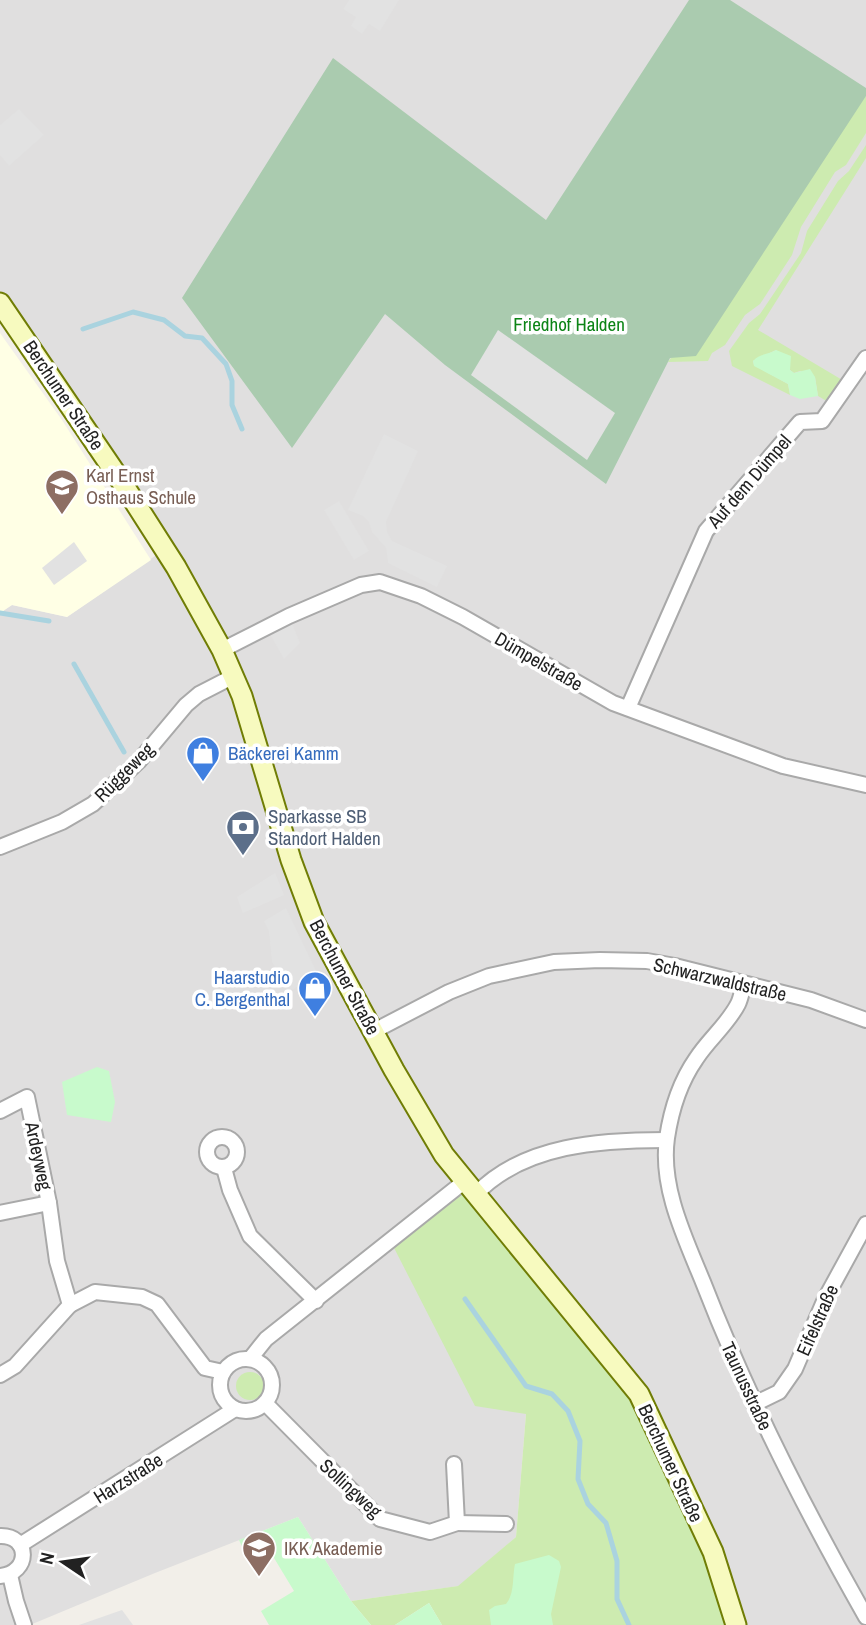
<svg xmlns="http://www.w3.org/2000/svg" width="866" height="1625" font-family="'Archivo Narrow',sans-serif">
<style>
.residential{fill:#e0dfdf}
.education{fill:#ffffe5}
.grass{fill:#cdebb0}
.cemetery{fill:#aacbaf}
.park{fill:#c8facc}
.parking{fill:#e2e2e2}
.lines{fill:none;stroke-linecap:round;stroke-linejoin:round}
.stream{stroke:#aad3df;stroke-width:5}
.street-casing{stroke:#a9a9a9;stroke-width:18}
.secondary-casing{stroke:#707d05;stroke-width:23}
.street{stroke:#fff;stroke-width:14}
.secondary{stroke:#f7fabf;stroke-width:19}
.labels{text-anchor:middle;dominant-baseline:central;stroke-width:7;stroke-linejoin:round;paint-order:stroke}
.park-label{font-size:19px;fill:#0c8416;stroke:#fff}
.street-label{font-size:19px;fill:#222;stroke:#fff}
.education-label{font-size:19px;fill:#785e54;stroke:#fff;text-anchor:start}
.shop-label{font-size:19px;fill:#366cbe;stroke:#fff;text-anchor:start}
.service-label{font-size:19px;fill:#4e5e75;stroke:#fff;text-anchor:start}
</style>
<rect width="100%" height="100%" fill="#f2efe9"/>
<path class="residential" d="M0,0H866V1625H736L526,1414L516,1537L459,1586L351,1601L298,1517L155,1573L30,1625H0V613L12,605L67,617L165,549L0,303Z"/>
<path class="education" d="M0,333L62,420L151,560L67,617L12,605L0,613Z"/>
<g class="grass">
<path d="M866,96V133L846,165L835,172L801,227L792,255L760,304L745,315L725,345L712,353L708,361L668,362Z"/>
<path d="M866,145V158L758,330L844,381L830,403L818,396L815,377L800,371L794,373L790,370V365L776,350L753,361L754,365L788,384L790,395L732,366L729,351L749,323L760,314L801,253L807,231L838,181L849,171Z"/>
<path d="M465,1181L633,1390L736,1625H442L429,1603L395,1625H371L351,1601L458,1586L516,1537L526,1414L475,1406L391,1242Z"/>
<circle cx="250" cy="1386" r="14"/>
</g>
<path class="cemetery" d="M689,0H730L866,88V96L696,356L670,358L606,484L445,365L385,314L292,448L182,298L333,58L546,220Z"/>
<g class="park">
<path d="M776,350L791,356L790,370L794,373L810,369L815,377L818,396L800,399L790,395L788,384L754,366L753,361C760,353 768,355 776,350Z"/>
<path d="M97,1067L109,1071L115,1102L111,1122L67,1115L62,1082Z"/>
<path d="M298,1517L351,1601L371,1625H269L261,1611L294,1591L271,1553L251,1566L239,1540Z"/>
<path d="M549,1555L559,1561L561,1567L551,1614L553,1625H491L489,1610L495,1606L506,1604C515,1593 512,1578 515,1564Z"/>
<path d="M429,1603L442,1625H395Z"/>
</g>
<g class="parking">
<path d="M349,0H399L380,31L369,24L362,34L351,26L356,17L343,9Z"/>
<path d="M19,109L44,135L9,166L0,155V125Z"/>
<path d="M498,330L615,413L587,460L471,375Z"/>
<path d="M384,434L418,451L386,522L387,532L392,541L447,566L437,587L388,563L386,548L372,532L369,522L363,516L348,510Z"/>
<path d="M339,501L369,551L354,560L324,510Z"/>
<path d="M74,542L87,561L54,585L42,568Z"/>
<path d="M289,616L300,643L284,659L266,627Z"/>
<path d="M275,873L284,895L243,913L237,897Z"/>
<path d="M286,908L318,975L288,992L272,962L269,931L264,921Z"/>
<path d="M122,1610L133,1625H79Z"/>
</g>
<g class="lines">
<g class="stream">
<path d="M83,329L133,312L164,320L185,336L202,338L226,364L232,381V405L242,429"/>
<path d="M0,613L49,621"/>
<path d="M74,664L124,752"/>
<path d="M465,1299L526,1386L552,1394L568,1411L580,1441L578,1479L588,1504L606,1523L617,1561V1599L629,1625"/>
</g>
<g class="street-casing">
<g id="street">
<path d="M222,650L289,616L361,585L380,582L421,596L463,617L613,703L783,766L866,785"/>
<path d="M628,708L706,531L800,422L822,421L866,358"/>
<path d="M0,847L62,822L93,804L139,761L186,705L199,694L234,676"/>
<path d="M744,984C742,990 741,998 738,1004C728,1024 708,1040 696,1059C680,1082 671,1111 667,1138C660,1187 685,1238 703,1282C748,1398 804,1508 866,1617"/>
<path d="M374,1031L449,992L489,976L554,962L600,960L647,961L675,966L811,1000L866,1020"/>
<path d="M0,1111L27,1097L49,1203L0,1213"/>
<circle cx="222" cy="1152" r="15"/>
<path d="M224,1168L230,1190L250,1236L316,1301"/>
<path d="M476,1194C524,1144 602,1140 666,1140"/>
<path d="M70,1305L95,1292L142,1297L157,1304L205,1368L223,1372"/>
<circle cx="246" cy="1385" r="26"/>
<path d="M250,1359L266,1339L465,1181"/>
<path d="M0,1375L15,1366L70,1305L57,1261L49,1203"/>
<path d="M265,1403L380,1519L430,1532L457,1523L454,1464"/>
<path d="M754,1404L779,1392L795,1369L825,1299L866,1224"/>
<path d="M457,1523L506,1524"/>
<path d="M0,1536C30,1535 31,1573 0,1576"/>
<path d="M20,1545L235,1409"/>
<path d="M10,1575L16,1601L24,1625"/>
</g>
</g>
<g class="secondary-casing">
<path id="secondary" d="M0,303L123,484L176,567L222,650L242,696L291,860L314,922L394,1070L444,1155L639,1394L713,1552L736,1625"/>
</g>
<use href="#street" class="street"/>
<use href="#secondary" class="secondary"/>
</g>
<defs>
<g id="school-pin" transform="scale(1.75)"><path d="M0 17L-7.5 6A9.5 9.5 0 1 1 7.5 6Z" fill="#8d6e63" stroke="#fff"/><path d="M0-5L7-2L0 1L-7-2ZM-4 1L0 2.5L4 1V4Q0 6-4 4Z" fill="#fff"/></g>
<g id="shop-pin" transform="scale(1.75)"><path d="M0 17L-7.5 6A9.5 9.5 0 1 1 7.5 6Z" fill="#3f7fe0" stroke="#fff"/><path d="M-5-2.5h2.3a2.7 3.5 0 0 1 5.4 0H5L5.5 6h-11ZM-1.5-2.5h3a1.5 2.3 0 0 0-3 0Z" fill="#fff"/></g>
<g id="bank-pin" transform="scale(1.75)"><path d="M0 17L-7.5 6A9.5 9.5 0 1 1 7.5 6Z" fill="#5c6f8a" stroke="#fff"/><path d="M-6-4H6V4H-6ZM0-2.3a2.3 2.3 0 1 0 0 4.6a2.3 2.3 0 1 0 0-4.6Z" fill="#fff"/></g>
<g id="university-pin" transform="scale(1.75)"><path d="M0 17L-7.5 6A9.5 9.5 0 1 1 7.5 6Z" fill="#8d6e63" stroke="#fff"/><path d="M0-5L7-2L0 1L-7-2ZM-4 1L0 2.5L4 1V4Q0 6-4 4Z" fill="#fff"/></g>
</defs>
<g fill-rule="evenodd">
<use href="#school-pin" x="62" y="486"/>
<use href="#shop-pin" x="203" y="753"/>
<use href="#bank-pin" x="243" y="827"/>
<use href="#shop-pin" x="315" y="988"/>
<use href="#university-pin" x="259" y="1548"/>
</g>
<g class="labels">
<g class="park-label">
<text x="569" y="324">Friedhof Halden</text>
</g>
<g class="street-label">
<text transform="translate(64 395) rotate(56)">Berchumer Straße</text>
<text transform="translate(749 481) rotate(-49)">Auf dem Dümpel</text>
<text transform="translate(539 661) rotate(30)">Dümpelstraße</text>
<text transform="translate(124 772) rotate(-45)">Rüggeweg</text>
<text transform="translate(345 977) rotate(62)">Berchumer Straße</text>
<text transform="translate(720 979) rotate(13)">Schwarzwaldstraße</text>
<text transform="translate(39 1156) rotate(78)">Ardeyweg</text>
<text transform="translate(817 1320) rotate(-66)">Eifelstraße</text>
<text transform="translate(747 1386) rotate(65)">Taunusstraße</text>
<text transform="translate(671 1463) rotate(65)">Berchumer Straße</text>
<text transform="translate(128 1478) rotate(-32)">Harzstraße</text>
<text transform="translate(351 1488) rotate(43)">Sollingweg</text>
</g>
<g class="education-label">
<text x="86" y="475">Karl Ernst<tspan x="86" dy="22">Osthaus Schule</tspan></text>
<text x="284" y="1548">IKK Akademie</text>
</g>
<g class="shop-label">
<text x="228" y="753">Bäckerei Kamm</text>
<text x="290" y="977" text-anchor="end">Haarstudio<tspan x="290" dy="22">C. Bergenthal</tspan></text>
</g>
<g class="service-label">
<text x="268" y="816">Sparkasse SB<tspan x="268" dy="22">Standort Halden</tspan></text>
</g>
</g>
<g transform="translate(63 1562) rotate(283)" stroke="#ffffff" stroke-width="5" paint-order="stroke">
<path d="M0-5L12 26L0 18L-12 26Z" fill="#222222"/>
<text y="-10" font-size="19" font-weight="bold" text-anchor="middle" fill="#222222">N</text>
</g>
</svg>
